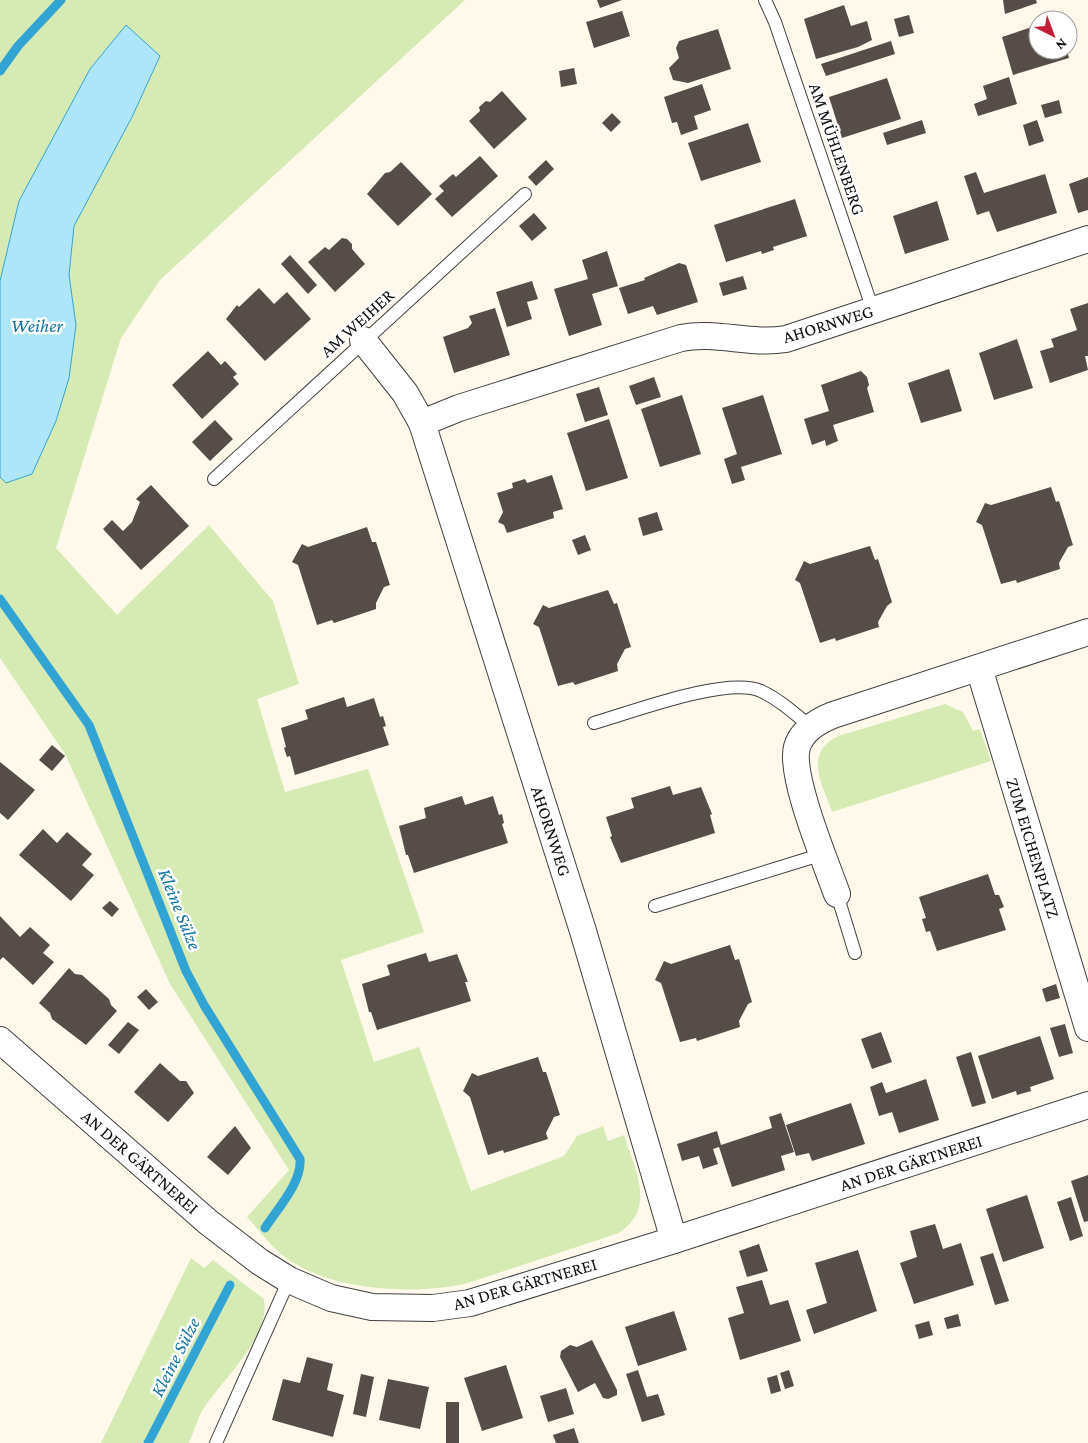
<svg xmlns="http://www.w3.org/2000/svg" width="1088" height="1443" font-family="'Crimson Pro',serif">
<style>
.green{fill:#d6ebb4}
.water{fill:#aee5f9;stroke:#32a4d4}
.lines{fill:none;stroke-linecap:round;stroke-linejoin:round}
.stream{stroke:#32a4d4;stroke-width:9}
.building{fill:#564c48}
.lane-casing{stroke:#404040;stroke-width:14}
.street-casing{stroke:#404040;stroke-width:28}
.lane{stroke:#fff;stroke-width:12}
.street{stroke:#fff;stroke-width:26}
.labels{text-anchor:middle;dominant-baseline:central;stroke-width:5;stroke-linejoin:round;paint-order:stroke}
.street-label{font-size:18px;fill:#0d0d0d;stroke:#fff}
.water-label{font-size:19px;font-style:italic;fill:#1073a4;stroke:#fff}
</style>
<rect width="100%" height="100%" fill="#fff9ec"/>
<g class="green">
<path d="M0,0H465L160,280L121,338L56,548L117,615L209,525L273,601L299,684L257,699L285,792L368,769L424,932L341,960L374,1062L419,1047L471,1191L564,1156L577,1136L603,1126L608,1141L624,1135C635,1170 657,1208 619,1233L468,1283C414,1296 325,1291 281,1254C268,1243 258,1229 247,1217L289,1170L170,984L65,754L0,658V477L6,483L32,474L56,421L69,378L76,325L69,275L74,226L132,117L160,57L126,25L90,69L19,201L0,281Z"/>
<path d="M945,704L963,712L973,731L980,729L991,761L832,812C822,783 803,754 838,736Z"/>
<path d="M191,1258L204,1268L213,1260L264,1299C271,1337 221,1381 202,1411C197,1421 193,1433 189,1443H101Z"/>
</g>
<path class="water" d="M126,25L160,56L132,117L74,226L69,275L76,325L69,378L56,421L32,474L6,483L0,477V281L19,201L90,69Z"/>
<g class="lines">
<g class="stream">
<path d="M0,71L18,46L61,0"/>
<path d="M0,599L89,725L186,971L204,1005L300,1159C302,1182 278,1208 265,1228"/>
<path d="M148,1443L230,1285"/>
</g>
</g>
<g class="building">
<path d="M597,0H622L600,8Z"/>
<path d="M1003,0H1036L1037,3L1005,14Z"/>
<path d="M844,5L851,26L867,21L872,40L858,47L816,59L804,19Z"/>
<path d="M622,11L630,36L594,48L586,22Z"/>
<path d="M909,15L914,33L899,37L894,19Z"/>
<path d="M1038,25V50H1067L1069,58L1013,75L1002,37Z"/>
<path d="M718,29L731,69L688,83L673,80L669,68L679,58L676,48L679,41Z"/>
<path d="M891,41L895,54L826,76L821,64Z"/>
<path d="M574,68L577,84L561,87L559,71Z"/>
<path d="M1009,77L1017,104L978,116L974,104L987,99L983,86Z"/>
<path d="M887,78L901,119L842,138L829,97Z"/>
<path d="M702,84L711,110L694,116L698,129L681,135L677,122L672,123L664,97Z"/>
<path d="M502,91L527,119L494,149L469,121L480,111L479,107L486,101L490,102Z"/>
<path d="M1059,100L1062,113L1045,118L1041,105Z"/>
<path d="M612,113L621,122L611,132L602,123Z"/>
<path d="M922,120L926,133L887,145L883,133Z"/>
<path d="M1037,120L1044,141L1029,146L1023,125Z"/>
<path d="M748,123L761,162L701,181L688,143Z"/>
<path d="M480,156L498,176L452,217L435,199L444,191L439,186L453,174L456,177Z"/>
<path d="M546,160L554,169L536,186L528,177Z"/>
<path d="M401,162L432,194L398,226L367,194L385,173L390,172Z"/>
<path d="M976,172L984,193L1045,174L1057,213L997,232L989,211L977,215L964,176Z"/>
<path d="M1088,177V210L1078,213L1069,184Z"/>
<path d="M795,199L807,236L773,247L774,250L762,254L761,251L726,262L714,225Z"/>
<path d="M937,201L949,240L905,254L893,216Z"/>
<path d="M534,213L547,228L532,241L519,226Z"/>
<path d="M342,238L347,239L352,244V249L365,264L335,292L308,262L325,247L329,250Z"/>
<path d="M607,251L618,286L592,294L602,325L569,336L554,289L588,279L582,260Z"/>
<path d="M290,255L317,285L308,294L281,264Z"/>
<path d="M679,263L686,265L698,302L657,315L653,306L628,314L619,288L645,280L644,278Z"/>
<path d="M743,276L747,289L723,296L719,283Z"/>
<path d="M532,281L538,299L527,302L532,319L507,327L496,292Z"/>
<path d="M259,288L274,304L287,292L311,319L265,361L226,319L237,305L239,307Z"/>
<path d="M1088,303V356H1085L1088,370L1050,383L1040,351L1054,347L1051,339L1077,330L1070,309Z"/>
<path d="M495,308L510,355L454,373L443,337L468,328L472,323L469,316Z"/>
<path d="M1017,339L1033,388L994,400L979,353Z"/>
<path d="M208,351L221,365L225,361L237,374L233,377L239,384L202,419L172,385Z"/>
<path d="M949,369L962,411L921,423L908,383Z"/>
<path d="M861,371L867,377L869,385L867,388L874,412L833,425L838,441L826,446L825,440L812,445L804,419L829,411L821,385Z"/>
<path d="M654,377L661,397L636,405L629,386Z"/>
<path d="M599,387L608,415L585,422L576,394Z"/>
<path d="M682,395L701,454L660,467L641,409Z"/>
<path d="M763,395L782,454L741,467L745,480L732,484L724,459L737,454L722,408Z"/>
<path d="M609,419L628,478L586,491L567,433Z"/>
<path d="M215,420L233,439L210,461L192,442Z"/>
<path d="M552,475L563,509L553,512L554,518L507,533L504,525L498,522L503,512L497,493L513,488L512,483L525,479L527,483Z"/>
<path d="M151,485L189,526L141,570L103,529L112,520L123,531L132,522L140,502L136,499Z"/>
<path d="M1051,487L1056,502L1059,501L1073,545L1068,547L1059,563L1060,569L1017,583L1016,580L1001,584L982,525L976,522L985,503L991,505Z"/>
<path d="M657,512L663,530L643,536L638,518Z"/>
<path d="M367,527L372,542H376L390,585L384,587L376,603V609L334,623L332,620L317,625L298,565L292,562L302,544L308,547Z"/>
<path d="M585,535L591,550L578,555L572,540Z"/>
<path d="M870,546L875,560L878,559L892,602L887,606L878,622L879,627L836,641L835,638L820,643L800,583L795,580L804,561L810,564Z"/>
<path d="M608,590L614,604L617,603L631,647L625,649L617,664L618,671L575,685L573,682L558,686L539,627L533,624L543,605L549,608Z"/>
<path d="M344,697L347,707L374,698L380,717L383,716L386,726L383,727L389,745L295,775L290,756L287,757L284,748L286,747L281,728L308,719L305,710Z"/>
<path d="M52,745L65,756L52,771L39,760Z"/>
<path d="M0,762L35,790L8,820L0,813Z"/>
<path d="M670,786L673,795L701,787L712,814L710,815L715,833L621,863L610,837L612,836L606,817L634,808L631,798Z"/>
<path d="M462,796L465,805L493,796L499,815L502,814L504,823L502,824L508,843L414,873L408,855H406L399,826L426,818L424,808Z"/>
<path d="M43,829L57,843L67,832L92,854L82,865L94,875L71,901L19,855Z"/>
<path d="M988,874L995,895H999L1004,907L999,909L1006,930L937,951L930,931L926,932L922,919L926,918L919,897Z"/>
<path d="M110,901L119,909L112,917L102,908Z"/>
<path d="M0,916L20,937L30,927L50,945L43,953L54,962L33,985L3,957L0,960Z"/>
<path d="M730,945L735,960L739,959L752,1002L748,1004L739,1021L740,1027L697,1041L696,1038L680,1042L661,983L655,980L664,961L671,964Z"/>
<path d="M426,953L429,962L457,954L468,982H465L471,1001L377,1030L371,1012H369L362,984L390,975L387,965Z"/>
<path d="M69,968L75,974L82,975L109,999L111,1005L117,1011L86,1045L52,1019L50,1013L39,1003Z"/>
<path d="M1056,984L1060,998L1046,1002L1042,989Z"/>
<path d="M146,989L158,1002L149,1010L137,997Z"/>
<path d="M128,1022L139,1030L119,1054L108,1045Z"/>
<path d="M1065,1024L1073,1053L1059,1057L1050,1028Z"/>
<path d="M881,1032L892,1062L872,1069L861,1039Z"/>
<path d="M1040,1036L1054,1079L1030,1087L1031,1091L1017,1095L1016,1091L992,1099L978,1056Z"/>
<path d="M971,1052L986,1103L972,1107L956,1057Z"/>
<path d="M538,1057L543,1072H546L560,1115L554,1117L546,1133L548,1139L504,1153L503,1150L488,1155L470,1097L463,1091L472,1073L478,1076Z"/>
<path d="M160,1063L180,1081H186L194,1093L168,1122L134,1092Z"/>
<path d="M926,1079L939,1120L899,1133L892,1112L879,1116L870,1087L882,1082L886,1093Z"/>
<path d="M851,1103L865,1144L812,1161L809,1153L796,1156L786,1125Z"/>
<path d="M781,1113L794,1152L781,1156L785,1170L732,1187L719,1147L713,1149L718,1164L703,1169L699,1156L682,1161L677,1144L717,1131L721,1145L772,1128L769,1117Z"/>
<path d="M235,1126L251,1148L228,1175L207,1157Z"/>
<path d="M1088,1175V1221L1084,1222L1071,1181Z"/>
<path d="M1027,1195L1044,1248L1003,1262L986,1209Z"/>
<path d="M1071,1197L1083,1236L1070,1241L1057,1202Z"/>
<path d="M935,1224L943,1249L961,1243L974,1285L914,1304L900,1263L917,1257L910,1231Z"/>
<path d="M759,1244L768,1271L747,1277L739,1251Z"/>
<path d="M858,1250L877,1311L814,1334L806,1310L827,1303L815,1263Z"/>
<path d="M993,1253L1009,1301L995,1305L980,1257Z"/>
<path d="M762,1280L770,1305L788,1300L801,1341L740,1360L728,1318L744,1313L736,1287Z"/>
<path d="M674,1311L687,1350L638,1366L625,1327Z"/>
<path d="M958,1314L961,1326L947,1329L944,1318Z"/>
<path d="M929,1321L933,1335L919,1339L915,1325Z"/>
<path d="M592,1340L617,1390V1395L608,1399L603,1398L595,1383L578,1392L560,1357L561,1351L570,1345L577,1347Z"/>
<path d="M307,1357L333,1364L327,1390L344,1395L333,1437L272,1420L283,1379L300,1383Z"/>
<path d="M506,1365L523,1418L482,1431L464,1378Z"/>
<path d="M638,1370L647,1397L658,1394L665,1415L642,1422L626,1374Z"/>
<path d="M789,1370L794,1386L785,1389L780,1373Z"/>
<path d="M361,1374L374,1377L366,1417L353,1414Z"/>
<path d="M777,1375L781,1391L771,1394L767,1378Z"/>
<path d="M388,1379L429,1387L420,1429L379,1420Z"/>
<path d="M566,1388L574,1414L548,1422L540,1396Z"/>
<rect x="446" y="1402" width="13" height="41"/>
<path d="M574,1428L579,1443H556L553,1435Z"/>
</g>
<g class="lines">
<g class="lane-casing">
<g id="lane">
<path d="M765,0L775,22L873,310"/>
<path d="M214,479L525,194"/>
<path d="M594,723C632,712 727,676 761,691C780,700 795,714 811,727"/>
<path d="M837,894L855,953"/>
<path d="M655,906L823,854"/>
<path d="M216,1443L289,1280"/>
</g>
</g>
<g class="street-casing">
<g id="street">
<path d="M363,340L405,393L422,423"/>
<path d="M979,668L1088,1028"/>
<path d="M837,894C826,863 789,775 797,747C802,730 818,721 833,715L1088,632"/>
<path d="M0,1040L208,1222L260,1262L289,1280L331,1298L372,1307L433,1308L470,1303L674,1240L1088,1105"/>
<path d="M674,1240L583,931L422,423L459,408L681,338C716,331 750,345 786,339L1088,239"/>
</g>
</g>
<use href="#lane" class="lane"/>
<use href="#street" class="street"/>
</g>
<g class="labels">
<g class="street-label">
<text transform="translate(837 149) rotate(71)">AM MÜHLENBERG</text>
<text transform="translate(357 323) rotate(-42)">AM WEIHER</text>
<text transform="translate(828 324) rotate(-17)">AHORNWEG</text>
<text transform="translate(551 831) rotate(72)">AHORNWEG</text>
<text transform="translate(1033 848) rotate(73)">ZUM EICHENPLATZ</text>
<text transform="translate(140 1162) rotate(41)">AN DER GÄRTNEREI</text>
<text transform="translate(911 1163) rotate(-18)">AN DER GÄRTNEREI</text>
<text transform="translate(525 1284) rotate(-16)">AN DER GÄRTNEREI</text>
</g>
<g class="water-label">
<text x="37" y="325">Weiher</text>
<text transform="translate(180 909) rotate(68)">Kleine Sülze</text>
<text transform="translate(175 1357) rotate(-63)">Kleine Sülze</text>
</g>
</g>
<g transform="translate(1053 35) rotate(138)"><circle r="24" fill="#ffffff" stroke="#9e9e9e"/>
<path d="M0-4L9 19L0 12L-9 19Z" fill="#c31e37"/>
<text y="-8" font-size="14" font-weight="bold" text-anchor="middle" fill="#0d0d0d">N</text>
</g>
</svg>
